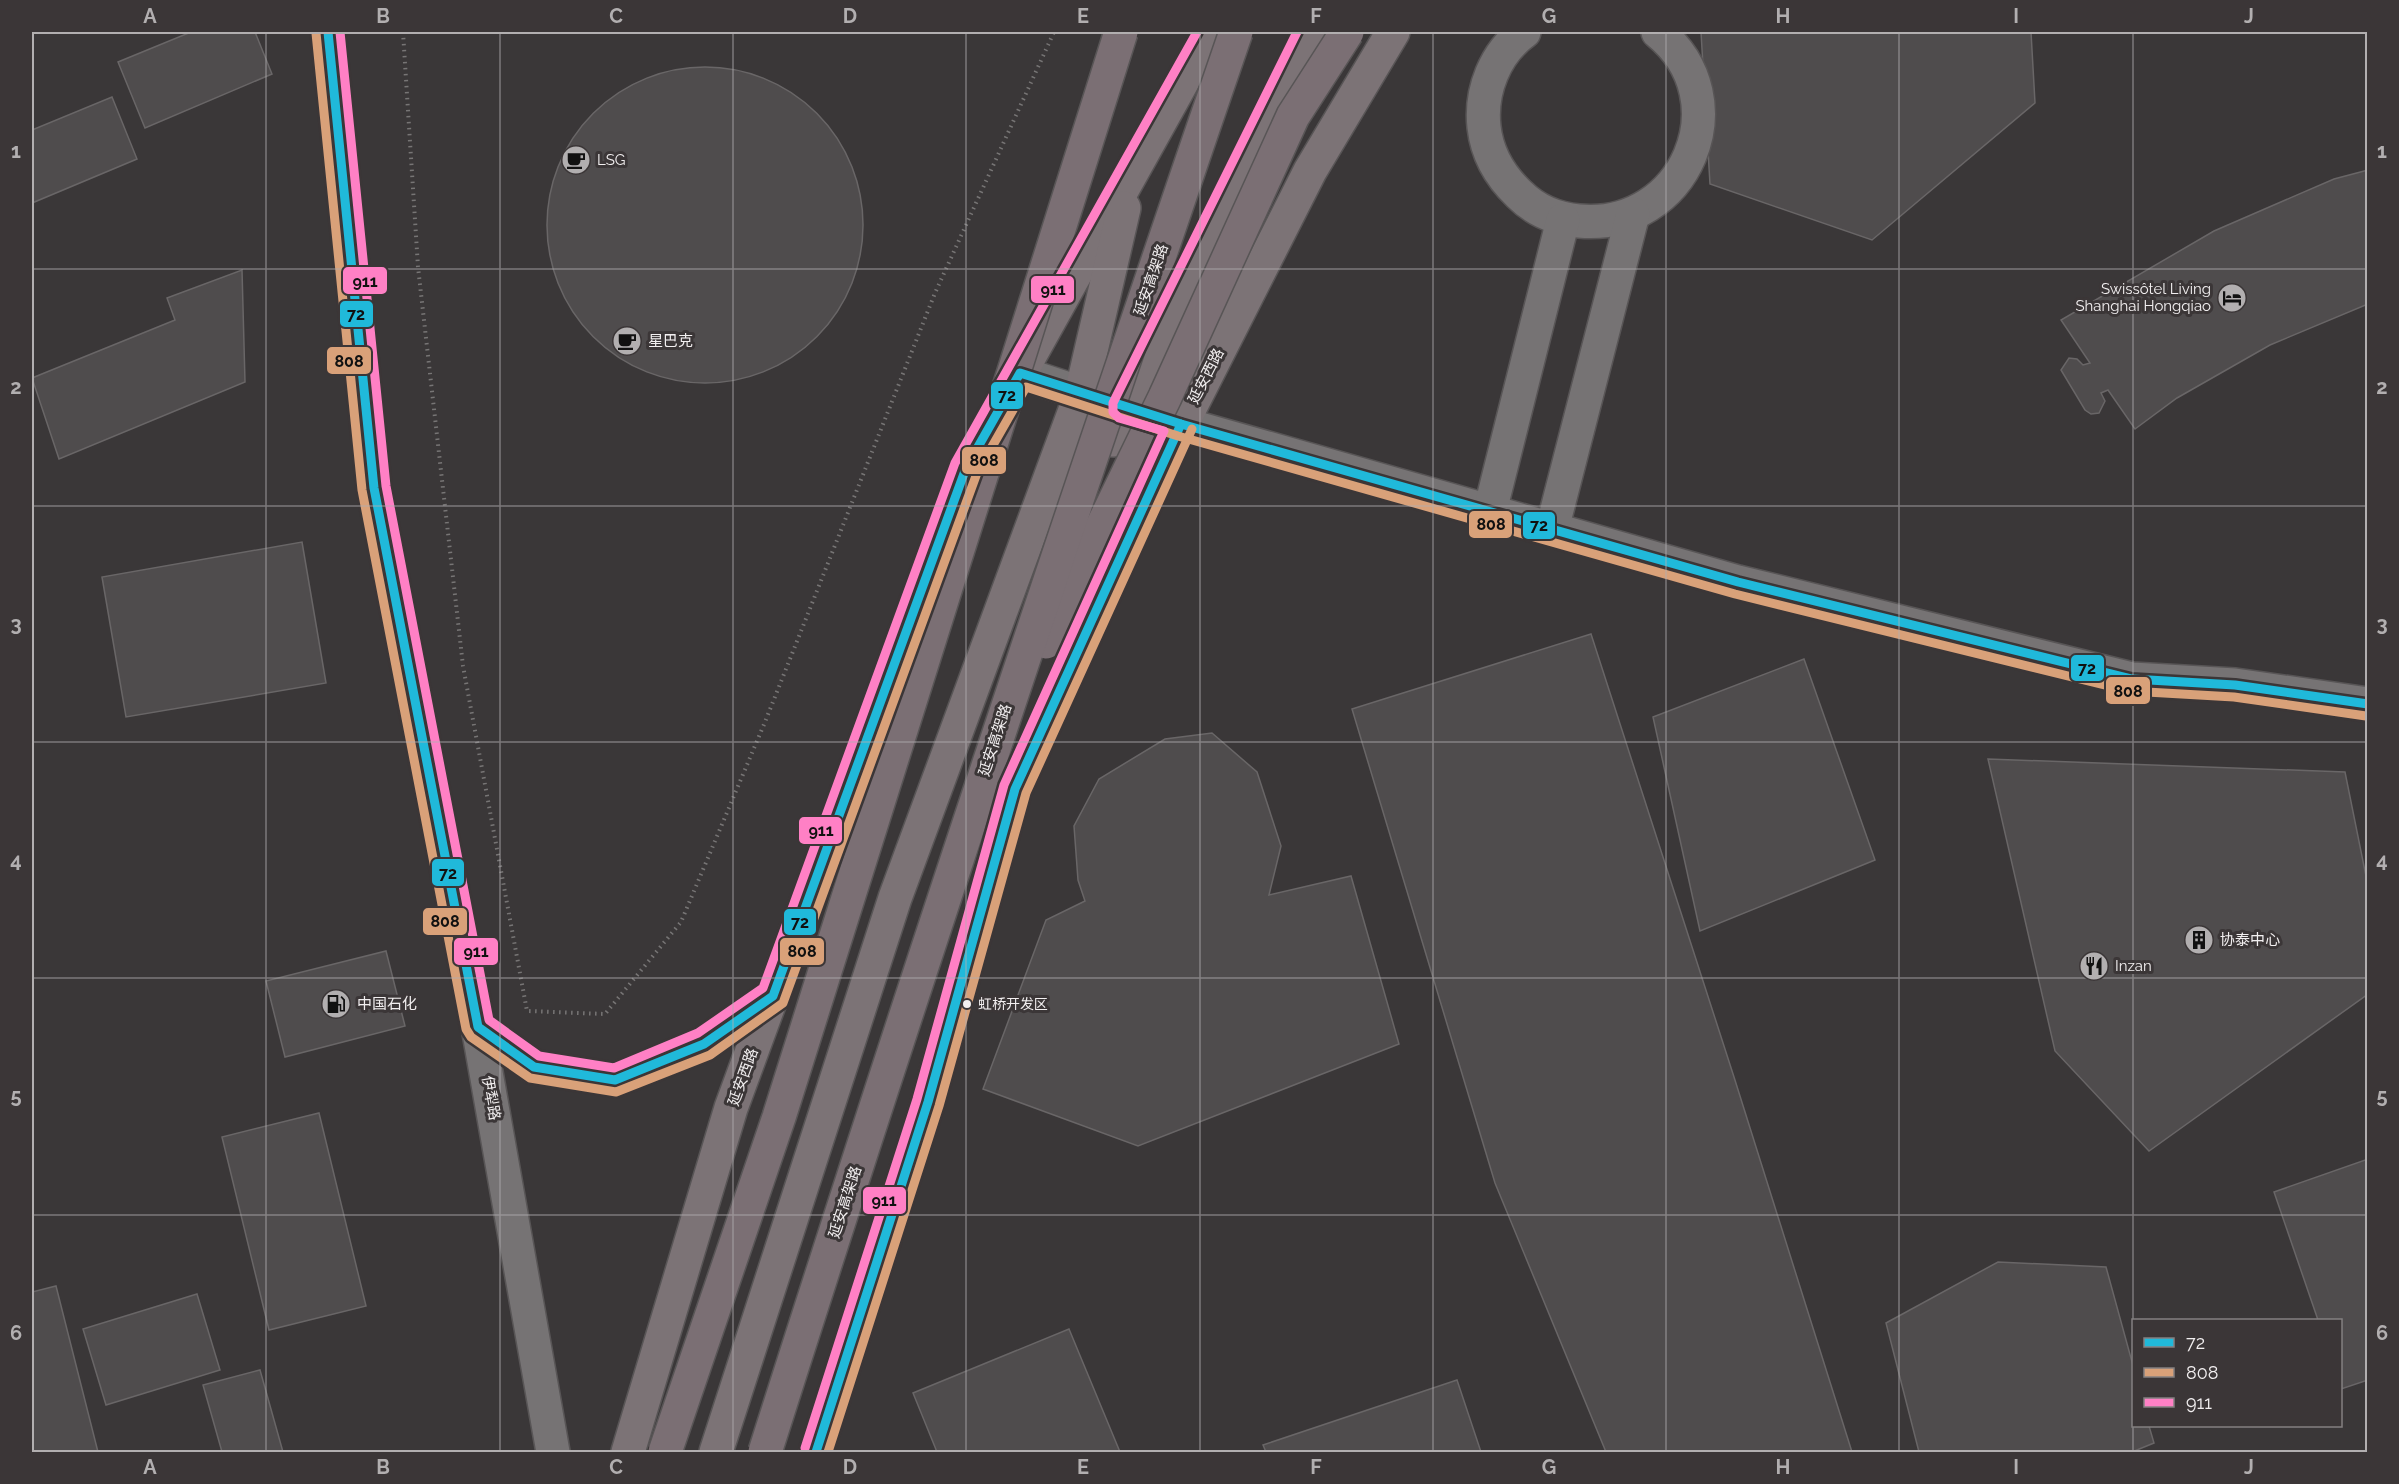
<svg xmlns="http://www.w3.org/2000/svg" width="2399" height="1484" font-family="Raleway,'Noto Sans SC',sans-serif">
<style>
.building{fill:#4f4c4d;stroke:#696667;stroke-width:1.5}
.lines{fill:none;stroke-linecap:round;stroke-linejoin:round}
.minor-casing{stroke:#585556;stroke-width:36}
.major-casing{stroke:#585556;stroke-width:36}
.path{stroke:#777575;stroke-width:4;stroke-dasharray:1.5 4.5;stroke-linecap:butt}
.minor{stroke:#767374;stroke-width:33}
.major{stroke:#7c7376;stroke-width:33}
.highway-bridge-casing{stroke:#585556;stroke-width:36;stroke-linecap:butt}
.highway-bridge{stroke:#7b6f74;stroke-width:33}
.bus-1-casing{stroke:#3b3637;stroke-width:14}
.bus-2-casing{stroke:#3b3637;stroke-width:14}
.bus-3-casing{stroke:#3b3637;stroke-width:14}
.bus-1{stroke:#20b9da;stroke-width:9}
.bus-2{stroke:#d9a179;stroke-width:9}
.bus-3{stroke:#ff80c5;stroke-width:9}
.grid{fill:none;stroke:#b2afb0;stroke-width:1.5;stroke-opacity:0.55}
.bus-dot{fill:#f2eff0;stroke:#3b3637;stroke-width:2}
.labels{text-anchor:middle;dominant-baseline:central;stroke-width:6;stroke-linejoin:round;paint-order:stroke}
.bus-label{font-size:14px;fill:#f2eff0;stroke:#3b3637;text-anchor:start}
.poi-label{font-size:15px;fill:#f2eff0;stroke:#3b3637;text-anchor:start}
.street-label{font-size:15px;fill:#f2eff0;stroke:#3b3637}
.line-badge{stroke:#3b3637;stroke-width:2}
.pale-badge-label{font-size:16px;text-anchor:middle;font-weight:bold;fill:#111}
.neatline{fill:none;stroke:#b2afb0;stroke-width:2}
.grid-label{font-size:20px;text-anchor:middle;font-weight:bold;fill:#b2afb0}
</style>
<rect width="100%" height="100%" fill="#3a3738"/>
<g class="building">
<path d="M191,32H255L272,74L145,128L118,62Z"/>
<path d="M1701,32H2031L2035,103L1872,240L1710,184Z"/>
<circle cx="705" cy="225" r="158"/>
<path d="M112,97L137,159L32,203V130Z"/>
<path d="M2368,170V304L2270,345L2177,398L2135,429L2108,390L2101,393L2105,401L2099,413L2091,414L2085,410L2061,370L2069,358L2077,359L2083,365L2090,363L2061,320L2214,231L2334,179Z"/>
<path d="M242,270L245,382L59,459L32,378L175,320L167,298Z"/>
<path d="M302,542L326,683L126,717L102,577Z"/>
<path d="M1591,634L1734,1077L1852,1452H1606L1495,1183L1352,709Z"/>
<path d="M1804,659L1875,860L1700,931L1653,717Z"/>
<path d="M1212,733L1257,772L1281,846L1269,895L1351,876L1399,1044L1138,1146L983,1089L1046,920L1085,901L1078,880L1074,826L1099,779L1165,739Z"/>
<path d="M1988,759L2345,772L2368,886V994L2149,1151L2055,1051Z"/>
<path d="M386,951L405,1026L285,1057L266,981Z"/>
<path d="M319,1113L366,1306L269,1330L222,1137Z"/>
<path d="M2368,1159V1380L2341,1389L2340,1320H2318L2274,1192Z"/>
<path d="M1998,1262L2106,1267L2134,1369V1426H2149L2154,1443L2132,1452H1919L1886,1323Z"/>
<path d="M56,1286L98,1452H32V1292Z"/>
<path d="M197,1294L220,1370L106,1405L83,1329Z"/>
<path d="M1069,1329L1120,1452H937L913,1393Z"/>
<path d="M260,1370L283,1452H222L203,1385Z"/>
<path d="M1457,1380L1481,1452H1266L1263,1445Z"/>
</g>
<g class="lines">
<g class="minor-casing">
<g id="minor">
<path d="M328,32L374,488L478,1027L553,1452"/>
<path d="M1524,32C1495,53 1480,91 1484,127C1487,154 1499,175 1519,194C1535,210 1556,219 1579,221C1685,231 1742,100 1658,32"/>
<path d="M1020,373L1108,402"/>
<path d="M1155,416L1738,582L2132,679L2235,685L2368,704"/>
<path d="M1490,511L1563,220"/>
<path d="M1552,529L1633,214"/>
</g>
</g>
<g class="major-casing">
<g id="major">
<path d="M1023,368L1210,32"/>
<path d="M1113,440L1124,407L1310,32"/>
<path d="M478,1027L534,1067L615,1080L704,1044L773,996"/>
<path d="M628,1452L731,1108L966,468L988,429"/>
<path d="M716,1452L895,898L1081,394L1124,208"/>
<path d="M816,1452L928,1102L1015,789L1156,475L1310,171L1393,32"/>
</g>
</g>
<path class="path" d="M403,32L418,267L463,666L527,1011L605,1014L681,922L765,722L935,293L1054,32"/>
<use href="#minor" class="minor"/>
<use href="#major" class="major"/>
<g class="highway-bridge-casing">
<g id="highway-bridge">
<path d="M1046,642L1165,397L1293,116L1347,32"/>
<path d="M665,1452L779,1117L1121,32"/>
<path d="M765,1452C916,977 1074,504 1236,32"/>
</g>
</g>
<use href="#highway-bridge" class="highway-bridge"/>
<g class="bus-1-casing">
<g id="bus-1">
<path d="M328,32L374,488L478,1027L534,1067L615,1080L704,1044L773,996L966,468L1020,373L1181,424L1738,582L2132,679L2235,685L2368,704"/>
<path d="M816,1452L928,1102L1015,789L1181,424"/>
</g>
</g>
<g class="bus-2-casing">
<g id="bus-2">
<path d="M316,33L362,490L466,1029L471,1037L530,1078L616,1092L710,1055L783,1003L977,473L1026,387L1178,436L1735,594L2129,691L2234,697L2366,716"/>
<path d="M828,1452L939,1106L1026,793L1192,429"/>
</g>
</g>
<g class="bus-3-casing">
<g id="bus-3">
<path d="M340,32L386,486L489,1020L539,1056L614,1068L698,1033L763,988L955,463L1197,32"/>
<path d="M805,1448L917,1099L1004,785L1164,431L1119,418L1113,412V403L1297,32"/>
</g>
</g>
<use href="#bus-1" class="bus-1"/>
<use href="#bus-2" class="bus-2"/>
<use href="#bus-3" class="bus-3"/>
</g>
<path class="grid" d="M266,32V1452M500,32V1452M733,32V1452M966,32V1452M1200,32V1452M1433,32V1452M1666,32V1452M1899,32V1452M2133,32V1452M32,269H2368M32,506H2368M32,742H2368M32,978H2368M32,1215H2368"/>
<defs>
<g id="cafe-disc" transform="scale(1.5)"><circle r="9.5" fill="#b2afb0" stroke="#3b3637"/><path d="M-5.5-4.5H6V0H3Q3 3.5 0 3.5H-2.5Q-5.5 3.5-5.5 0ZM3-3.2v2h1.7v-2ZM-6 4.5H4V6H-6Z" fill="#111"/></g>
<g id="hotel-disc" transform="scale(1.5)"><circle r="9.5" fill="#b2afb0" stroke="#3b3637"/><path d="M-6-4.5h1.5V1H6V5H4.5V3h-9V5H-6ZM-4 0a1.8 1.8 0 1 1 3.6 0ZM.5 0V-2.5h3Q6-2.5 6 0Z" fill="#111"/></g>
<g id="building-disc" transform="scale(1.5)"><circle r="9.5" fill="#b2afb0" stroke="#3b3637"/><path d="M-4-6H4V6H1V3H-1V6H-4ZM-2.5-4.3h1.7v1.8h-1.7ZM.8-4.3h1.7v1.8H.8ZM-2.5-1h1.7V.8h-1.7ZM.8-1h1.7V.8H.8Z" fill="#111"/></g>
<g id="restaurant-disc" transform="scale(1.5)"><circle r="9.5" fill="#b2afb0" stroke="#3b3637"/><path d="M-5-6h1v4h1v-4h1v4h1v-4h1v5L-1.5 .5V6h-2V.5L-5-1ZM5-6V6H3V1.5H1.5Q1.5-4 5-6Z" fill="#111"/></g>
<g id="fuel-disc" transform="scale(1.5)"><circle r="9.5" fill="#b2afb0" stroke="#3b3637"/><path d="M-5.5-6h7V0h2V4h1.3V-2.5L3-4.5l.8-.8L6-3V5H2.5V1h-1V6h-7ZM-4.2-4.7v3.2H.2V-4.7Z" fill="#111"/></g>
</defs>
<g fill-rule="evenodd">
<use href="#cafe-disc" x="576" y="160"/>
<use href="#hotel-disc" x="2232" y="298"/>
<use href="#cafe-disc" x="627" y="341"/>
<use href="#building-disc" x="2199" y="940"/>
<use href="#restaurant-disc" x="2094" y="966"/>
<use href="#fuel-disc" x="336" y="1004"/>
</g>
<circle class="bus-dot" cx="967" cy="1004" r="5"/>
<g class="labels">
<g class="bus-label">
<text x="978" y="1004">虹桥开发区</text>
</g>
<g class="poi-label">
<text x="597" y="160">LSG</text>
<text x="2211" y="289" text-anchor="end">Swissôtel Living<tspan x="2211" dy="17">Shanghai Hongqiao</tspan></text>
<text x="648" y="341">星巴克</text>
<text x="2220" y="940">协泰中心</text>
<text x="2115" y="966">Inzan</text>
<text x="357" y="1004">中国石化</text>
</g>
<g class="street-label">
<text transform="translate(1151 280) rotate(-71)">延安高架路</text>
<text transform="translate(1206 376) rotate(-63)">延安西路</text>
<text transform="translate(995 740) rotate(-72)">延安高架路</text>
<text transform="translate(743 1077) rotate(-70)">延安西路</text>
<text transform="translate(491 1098) rotate(80)">伊犁路</text>
<text transform="translate(845 1202) rotate(-72)">延安高架路</text>
</g>
</g>
<g class="line-badge">
<rect x="342" y="266" width="46" height="29" rx="6" fill="#ff80c5"/>
<rect x="1030" y="275" width="45" height="29" rx="6" fill="#ff80c5"/>
<rect x="339" y="300" width="35" height="28" rx="6" fill="#20b9da"/>
<rect x="326" y="346" width="46" height="29" rx="6" fill="#d9a179"/>
<rect x="990" y="381" width="34" height="29" rx="6" fill="#20b9da"/>
<rect x="961" y="446" width="46" height="29" rx="6" fill="#d9a179"/>
<rect x="1468" y="510" width="45" height="29" rx="6" fill="#d9a179"/>
<rect x="1522" y="511" width="34" height="29" rx="6" fill="#20b9da"/>
<rect x="2070" y="654" width="35" height="28" rx="6" fill="#20b9da"/>
<rect x="2105" y="676" width="46" height="29" rx="6" fill="#d9a179"/>
<rect x="798" y="816" width="45" height="29" rx="6" fill="#ff80c5"/>
<rect x="431" y="858" width="34" height="29" rx="6" fill="#20b9da"/>
<rect x="422" y="907" width="46" height="29" rx="6" fill="#d9a179"/>
<rect x="783" y="908" width="34" height="28" rx="6" fill="#20b9da"/>
<rect x="779" y="937" width="46" height="29" rx="6" fill="#d9a179"/>
<rect x="453" y="937" width="46" height="29" rx="6" fill="#ff80c5"/>
<rect x="862" y="1186" width="45" height="29" rx="6" fill="#ff80c5"/>
</g>
<g class="pale-badge-label">
<text x="365" y="287">911</text>
<text x="1053" y="295">911</text>
<text x="356" y="320">72</text>
<text x="349" y="367">808</text>
<text x="1007" y="401">72</text>
<text x="984" y="466">808</text>
<text x="1491" y="530">808</text>
<text x="1539" y="531">72</text>
<text x="2087" y="674">72</text>
<text x="2128" y="697">808</text>
<text x="821" y="836">911</text>
<text x="448" y="879">72</text>
<text x="445" y="927">808</text>
<text x="800" y="928">72</text>
<text x="802" y="957">808</text>
<text x="476" y="957">911</text>
<text x="884" y="1206">911</text>
</g>
<rect width="2399" height="1484" fill="none" stroke="#3b3637" stroke-width="66"/>
<rect x="2132" y="1319" width="210" height="108" fill="#3b3637" stroke="#848081" stroke-width="1.5"/>
<rect x="2144" y="1338" width="30" height="9" fill="#20b9da" stroke="#848081" stroke-width="1.5"/>
<text x="2186" y="1349" font-size="18" fill="#f2eff0">72</text>
<rect x="2144" y="1368" width="30" height="9" fill="#d9a179" stroke="#848081" stroke-width="1.5"/>
<text x="2186" y="1379" font-size="18" fill="#f2eff0">808</text>
<rect x="2144" y="1398" width="30" height="9" fill="#ff80c5" stroke="#848081" stroke-width="1.5"/>
<text x="2186" y="1409" font-size="18" fill="#f2eff0">911</text>
<rect x="33" y="33" width="2333" height="1418" class="neatline"/>
<g class="grid-label">
<text x="150" y="23">A</text>
<text x="383" y="23">B</text>
<text x="616" y="23">C</text>
<text x="850" y="23">D</text>
<text x="1083" y="23">E</text>
<text x="1316" y="23">F</text>
<text x="1549" y="23">G</text>
<text x="1783" y="23">H</text>
<text x="2016" y="23">I</text>
<text x="2249" y="23">J</text>
<text x="16" y="158">1</text>
<text x="2382" y="158">1</text>
<text x="16" y="394">2</text>
<text x="2382" y="394">2</text>
<text x="16" y="631">3</text>
<text x="2382" y="631">3</text>
<text x="16" y="867">4</text>
<text x="2382" y="867">4</text>
<text x="16" y="1103">5</text>
<text x="2382" y="1103">5</text>
<text x="16" y="1340">6</text>
<text x="2382" y="1340">6</text>
<text x="150" y="1474">A</text>
<text x="383" y="1474">B</text>
<text x="616" y="1474">C</text>
<text x="850" y="1474">D</text>
<text x="1083" y="1474">E</text>
<text x="1316" y="1474">F</text>
<text x="1549" y="1474">G</text>
<text x="1783" y="1474">H</text>
<text x="2016" y="1474">I</text>
<text x="2249" y="1474">J</text>
</g>
</svg>
